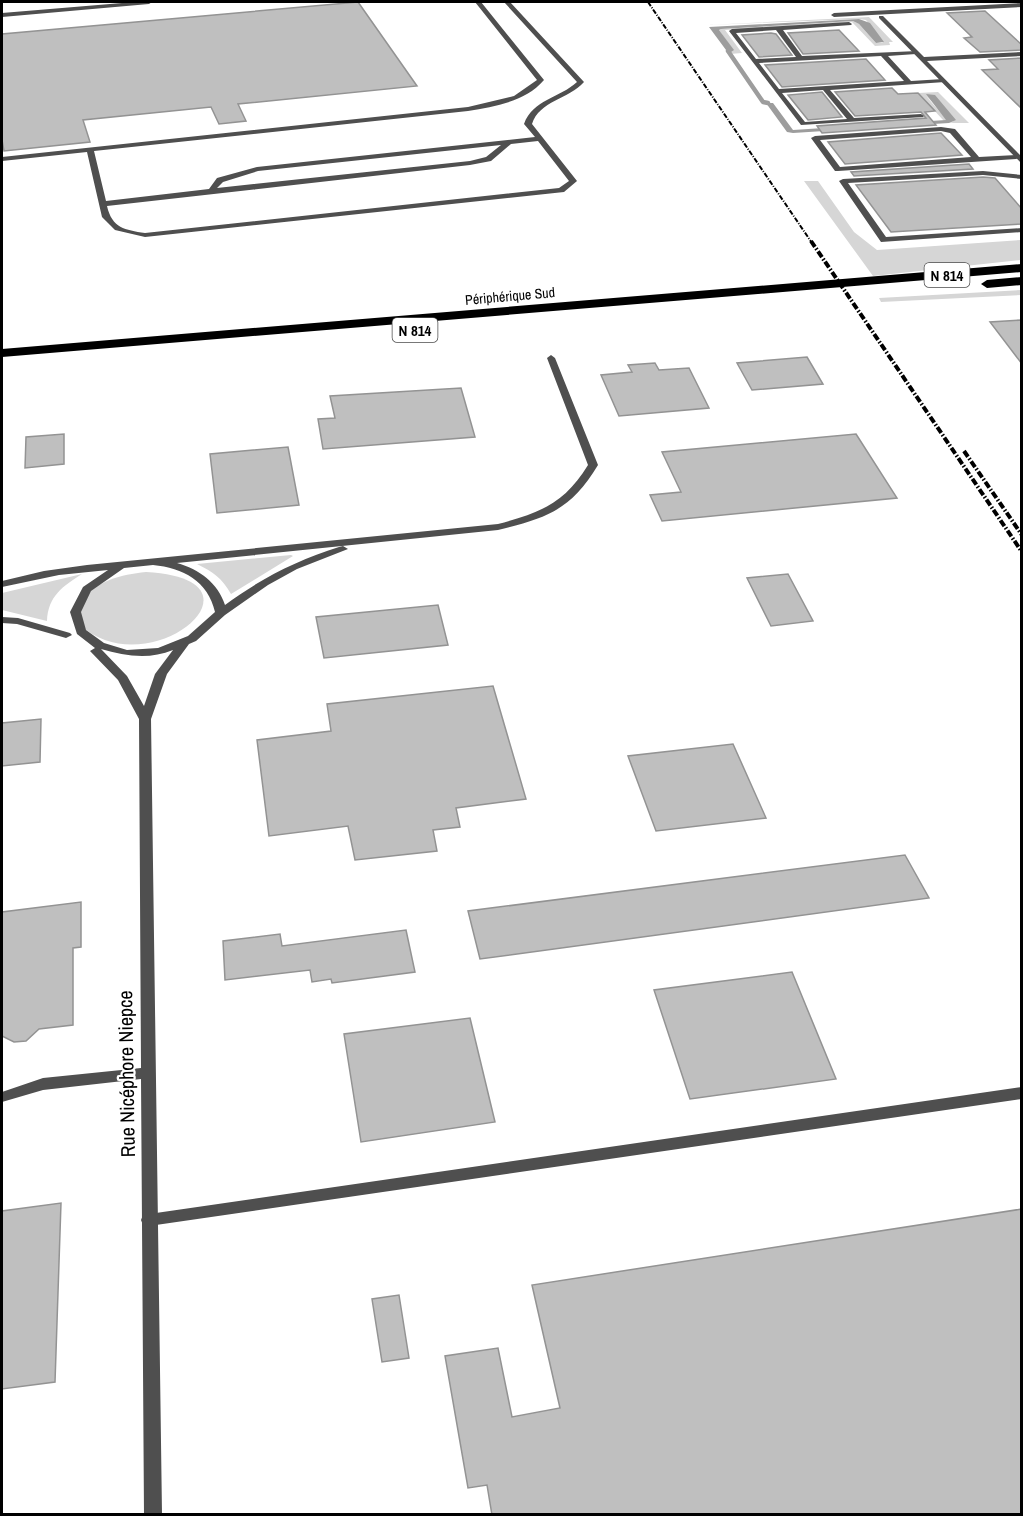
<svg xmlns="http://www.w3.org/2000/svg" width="1023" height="1516" font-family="'Archivo Narrow',sans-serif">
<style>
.green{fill:#d6d6d6}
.water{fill:#9d9d9d}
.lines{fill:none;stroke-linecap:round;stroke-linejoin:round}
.stream{stroke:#9d9d9d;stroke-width:4.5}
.building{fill:#bfbfbf;stroke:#939393;stroke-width:1.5}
.lane{fill:#4f4f4f;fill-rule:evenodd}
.street{fill:#4f4f4f;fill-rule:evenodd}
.highway{fill:#000;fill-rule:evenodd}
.rail-far1{stroke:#000;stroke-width:2;stroke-dasharray:5 1.5 1 1.5;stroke-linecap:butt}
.rail{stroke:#000;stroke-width:4;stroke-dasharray:7 2 1.5 2;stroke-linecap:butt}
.labels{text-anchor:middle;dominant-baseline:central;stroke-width:4.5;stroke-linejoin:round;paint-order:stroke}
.far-street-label{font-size:14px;fill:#000;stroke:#fff}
.shield{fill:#fff;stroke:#4c4c4c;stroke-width:1.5}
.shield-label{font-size:15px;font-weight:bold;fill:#000}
.near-street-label{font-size:20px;fill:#000;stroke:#fff}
</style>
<rect width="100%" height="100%" fill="#fff"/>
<g class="green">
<path d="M869,17L893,42H889L890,45L875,46L852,22L725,30L742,53L730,54L726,50H733L719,30L721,29L853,21L859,24L876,43H883L866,20L859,19L707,25Z"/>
<path d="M938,92L969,123H949L953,122L926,96L947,120L944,121L918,93Z"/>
<path d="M804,181H818L854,232L877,250L1021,240V260L873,276Z"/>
<path d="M1021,290V295L881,302L879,298Z"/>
<path d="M291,555L293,556L231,594C222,578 213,572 197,564Z"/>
<path d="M146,572C279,579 149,688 80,625V601C98,580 120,575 146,572Z"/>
<path d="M82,574C63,586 48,596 47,621L2,610V593Z"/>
</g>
<g class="water">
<path d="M859,19L870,23L884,42L876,43L859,24L853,21L721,29L719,30L734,50L731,52L726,50L709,27Z"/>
<path d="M926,94L935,95L956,120L949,123L793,133L787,132L766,103H773L793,130L946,120Z"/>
</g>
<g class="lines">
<path class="stream" d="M728,51L763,102L768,103"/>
</g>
<g class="building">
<path d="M358,2L417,86L238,104L246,121L219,124L211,107L83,120L90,142L4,151L2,140V34Z"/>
<path d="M985,11L1022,45V50L980,52L964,38L972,37L947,13Z"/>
<path d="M839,30L859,51L803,54L788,33Z"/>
<path d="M771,33L776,34L792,55L759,57L742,35Z"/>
<path d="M1022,58V109L982,70L998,69L989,60Z"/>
<path d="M866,59L885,80L782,87L765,65Z"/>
<path d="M892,88L898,94L918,93L935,111L925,112L936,125L822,133L817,126L926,118L921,112L855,116L835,92Z"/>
<path d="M822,92L842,117L808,120L788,95Z"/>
<path d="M941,133L962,155L845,164L828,142Z"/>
<path d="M969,164L973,169L854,176L851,172Z"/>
<path d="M983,177L995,178L1022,209V224L891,232L856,185Z"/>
<path d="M1022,320V364L990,322Z"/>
<path d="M807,357L823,384L752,390L737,363Z"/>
<path d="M655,363L659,370L689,368L709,408L619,416L601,375L632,372L628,365Z"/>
<path d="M461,388L475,437L323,449L318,419L335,418L330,396Z"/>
<path d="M64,434V464L25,468L26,437Z"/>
<path d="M856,434L897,498L662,521L650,495L681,492L662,452Z"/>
<path d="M288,447L299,505L217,513L210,454Z"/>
<path d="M788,574L813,621L771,626L747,578Z"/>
<path d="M438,605L448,645L324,658L316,617Z"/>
<path d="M493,686L526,799L456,808L460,827L433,830L437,851L355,860L348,826L269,836L257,740L331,731L327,704Z"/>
<path d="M41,719L40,762L2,766V723Z"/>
<path d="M733,744L766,818L656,831L628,756Z"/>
<path d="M905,855L929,898L480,959L468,911Z"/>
<path d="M81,902V947L73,948V1025L39,1029L26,1041L14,1042L2,1036V912Z"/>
<path d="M406,930L415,972L332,983L331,979L312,982L310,970L225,980L223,941L280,934L282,946Z"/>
<path d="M792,972L836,1079L690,1099L654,990Z"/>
<path d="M470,1018L495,1122L361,1142L344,1034Z"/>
<path d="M61,1203L55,1382L2,1389V1211Z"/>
<path d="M1022,1209V1515H492L487,1485L468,1488L445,1356L498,1348L512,1417L560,1408L532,1285Z"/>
<path d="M399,1295L409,1358L382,1362L372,1299Z"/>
</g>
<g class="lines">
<g class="lane">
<path d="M134,2H152L149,4L2,17V13Z"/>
<path d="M475,2H481L544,80C525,102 496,106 468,111L94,151L106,201L209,189L217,178L257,167L535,137L524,124C533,99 560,98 577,82L504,2H510L584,82C569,99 539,101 532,124L577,181L564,192L145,237L115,230L102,217L87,152L2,161V157L468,107L514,96L537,80ZM538,141L569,181L559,188L145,233C125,230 112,228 107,206L470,165L491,161L511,144ZM501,145L486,157L470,161L217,188L223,182L258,171Z"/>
<path d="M1022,3V7L834,17L831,15L834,13Z"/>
<path d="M849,22L852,24L851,25L783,30L802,56L918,51V53L916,54L888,56L911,81L943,79L945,80V82L830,90L854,118L921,114L924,116L923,117L801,125L729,31L732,29ZM776,30L796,57L756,59L736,33ZM881,56L904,81L779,89L759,63ZM823,90L847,119L805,122L782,93Z"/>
<path d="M941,127L955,129L979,157L1016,155L1020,157L1016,159L838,171H835L811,138L815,136ZM941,131L950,133L971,157L840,167L820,140Z"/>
<path d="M983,171L1022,175V179L983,175L848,183L886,237L1022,228V232L881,242L839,181L843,179Z"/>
<path d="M1022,1087V1099L149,1226L143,1225L141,1220L143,1215L149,1214Z"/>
</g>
<g class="street">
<path d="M879,16H883L924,57L1022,52V56L927,61L1022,157V164L879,18Z"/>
<path d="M551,355L555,358L598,465C571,510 547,518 498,530L177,563C199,569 218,583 225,605C260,579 297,560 339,547L343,546L348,549L297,569L268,585L225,615L196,641L189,644L167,674L151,719L162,1514H144L141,1079L43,1090L2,1102V1092L43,1078L141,1068L139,719L118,680L90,651L95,648L77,634L70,612L83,587L108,570L59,575L2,587V581L44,571L87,565L498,524C540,513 565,503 588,465L547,358ZM153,565C183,568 208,581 215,612L188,636L158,648L127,650L104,643L86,630L81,612L91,591L124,568ZM101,649C125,656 149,660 173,650L155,674L144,706L127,676Z"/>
<path d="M2,617L18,618L70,633L72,635L66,638L17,624L2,623Z"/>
</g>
<g class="highway">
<path d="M1022,264V272L2,357V349Z"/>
<path d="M1022,277V285L987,288L981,284L987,280Z"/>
</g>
<path class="rail-far1" d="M648,2L812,243"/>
<g class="rail">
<path d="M811,241L1022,552"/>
<path d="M964,451L1022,535"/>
</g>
</g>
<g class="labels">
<g class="far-street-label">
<text transform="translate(510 296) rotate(-5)">Périphérique Sud</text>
</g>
<g class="shield">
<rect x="924.5" y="263" width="45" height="24" rx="4.5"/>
<rect x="392.5" y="318" width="45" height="24" rx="4.5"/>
</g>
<g class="shield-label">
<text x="947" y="275">N 814</text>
<text x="415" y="330">N 814</text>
</g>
<g class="near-street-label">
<text transform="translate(126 1074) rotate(-91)">Rue Nicéphore Niepce</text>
</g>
</g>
<rect width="1023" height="1516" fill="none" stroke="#000000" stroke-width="6"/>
</svg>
